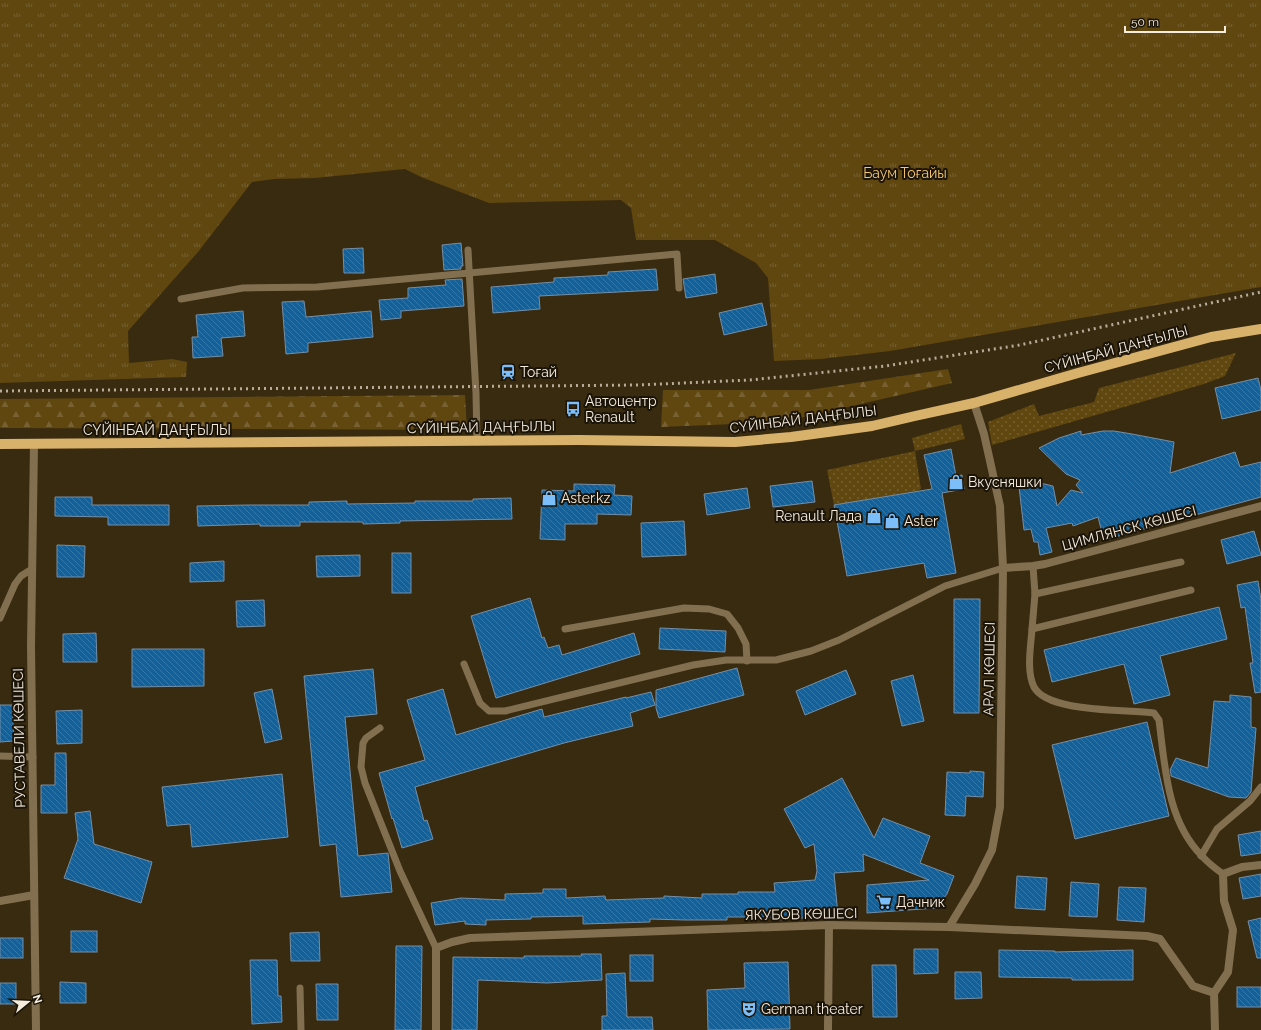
<svg xmlns="http://www.w3.org/2000/svg" width="1261" height="1030" font-family="Raleway,sans-serif">
<style>
.grass{fill:url(#grass-dots)}
.forest{fill:url(#forest-firs)}
.park{fill:url(#park-tufts)}
.building{fill:url(#building-back-hatch);stroke:#758ea6}
.lines{fill:none;stroke-linecap:round;stroke-linejoin:round}
.service{stroke:#826f4f;stroke-width:7}
.minor{stroke:#826f4f;stroke-width:8}
.tertiary{stroke:#826f4f;stroke-width:8}
.primary{stroke:#d8b16b;stroke-width:10}
.rail{stroke:#b7ac99;stroke-width:3;stroke-dasharray:2 4;stroke-linecap:butt}
.labels{text-anchor:middle;dominant-baseline:central;stroke-width:4;stroke-linejoin:round;paint-order:stroke}
.park-label{font-size:14px;fill:#f6c771;stroke:#1b1409}
.street-label{font-size:14px;fill:#f6ecdd;stroke:#1b1409}
.poi-label{font-size:14px;fill:#f6ecdd;stroke:#1b1409;text-anchor:start}
</style>
<defs>
<pattern id="grass-dots" width="8" height="8" patternUnits="userSpaceOnUse"><rect width="8" height="8" fill="#60460f"/><path d="M2 2h.1M6 6h.1" fill="none" stroke="#776132" stroke-width="1.8" stroke-linecap="round"/></pattern>
<pattern id="forest-firs" width="22" height="20" patternUnits="userSpaceOnUse"><rect width="22" height="20" fill="#60460f"/><path d="M5 1l3.5 6h-7zM16 11l3.5 6h-7z" fill="#776132"/></pattern>
<pattern id="park-tufts" width="24" height="20" patternUnits="userSpaceOnUse"><rect width="24" height="20" fill="#60460f"/><path d="M3 7l-1-3M5 7V3M7 7l1-3M15 17l-1-3M17 17v-4M19 17l1-3" fill="none" stroke="#776132"/></pattern>
<pattern id="building-back-hatch" width="6" height="6" patternUnits="userSpaceOnUse"><rect width="6" height="6" fill="#12619a"/><path d="M-1 5l2 2M0 0l6 6M5-1l2 2" fill="none" stroke="#3578a8"/></pattern>
</defs>
<rect width="100%" height="100%" fill="#392b10"/>
<g class="grass">
<path d="M1236,353L1225,376L1204,384L992,445L988,422L1034,404L1039,416L1094,402L1099,388Z"/>
<path d="M961,424L965,439L915,451L921,489L917,491L834,505L827,470L915,451L912,438Z"/>
</g>
<g class="forest">
<path d="M948,369L952,383L782,422L661,427L663,390H809Z"/>
<path d="M465,395L467,430L0,428V399Z"/>
</g>
<path class="park" d="M0,0H1261V287L890,351L821,359L774,361L768,278L756,263L715,240H636L631,208L621,200L489,203L421,177L405,169L315,178L274,179L252,182L198,252L128,331L129,363L172,359L187,362L186,377L0,383Z"/>
<g class="building">
<path d="M461,243L463,266H461V269L444,270L442,245Z"/>
<path d="M363,248L364,273H344L343,249Z"/>
<path d="M656,269L658,290L539,296L540,309L493,313L491,287L554,282V278L608,275V272Z"/>
<path d="M715,274L717,293L686,298L683,279Z"/>
<path d="M462,279L464,306L401,311V318L381,320L379,300L408,298V288L446,285L445,280Z"/>
<path d="M304,301L306,317L371,311L373,337L308,343V352L286,354L282,302Z"/>
<path d="M762,303L767,325L724,335L719,313Z"/>
<path d="M243,311L245,336L221,338L223,356L193,358L192,337H198L196,315Z"/>
<path d="M1258,378L1261,390V410L1222,419L1215,388Z"/>
<path d="M1081,431V435L1103,431H1114L1132,434L1174,442L1170,473L1235,452L1240,467L1261,462V497L1104,540L1098,517L1073,526L1072,523L1046,528L1052,552L1040,555L1038,542H1034L1031,529L1024,530L1018,478L1053,486L1057,506L1071,490L1083,493L1076,485L1080,480L1066,474L1039,448L1059,438Z"/>
<path d="M951,449L956,476L962,475L964,489L942,493L956,573L927,578L924,563L847,576L834,505L932,489L924,455Z"/>
<path d="M812,481L815,502L773,507L770,486Z"/>
<path d="M574,484L615,485L614,495L632,496L631,515L597,514V524H565V540L540,539L542,490L574,491Z"/>
<path d="M747,488L750,508L707,515L704,494Z"/>
<path d="M55,497H92V505H169V525H108V517L55,516Z"/>
<path d="M511,498L512,519L400,521V523L363,524V522H300V526H260V524L198,526L197,506L248,505H309V502L347,501V504L415,503V501H473V499Z"/>
<path d="M684,521L686,555L642,557L641,523Z"/>
<path d="M1254,531L1261,555L1227,564L1221,540Z"/>
<path d="M57,545L85,546L84,577H57Z"/>
<rect x="392" y="553" width="19" height="40"/>
<path d="M360,555V576L317,577L316,556Z"/>
<path d="M224,561V581L190,582V563Z"/>
<path d="M1258,581L1261,600V692L1255,693L1250,663H1253L1245,607L1241,608L1237,585Z"/>
<path d="M530,598L542,638L544,637L548,648L559,645L562,655L634,633L640,654L496,698L471,616Z"/>
<path d="M954,599H980L979,713H954Z"/>
<path d="M264,600L265,626L237,627L236,601Z"/>
<path d="M1219,607L1227,639L1160,656L1170,695L1134,704L1124,664L1052,682L1044,650Z"/>
<path d="M660,628L726,631L725,652L659,649Z"/>
<path d="M96,633L97,662H63V634Z"/>
<path d="M132,649H204V686L132,687Z"/>
<path d="M737,668L744,695L659,718L656,708V690Z"/>
<path d="M373,669L377,714L345,717L358,856L388,853L392,892L341,897L336,844L320,846L304,676Z"/>
<path d="M846,670L856,694L805,715L796,691Z"/>
<path d="M913,675L924,721L902,726L891,681Z"/>
<path d="M272,689L282,739L265,743L254,693Z"/>
<path d="M443,689L456,735L542,709L544,717L626,697V698L651,692L655,705L630,713L633,726L564,743L415,787L424,821L427,820L433,839L402,848L393,818L392,819L379,773L425,760L407,700Z"/>
<path d="M1230,695L1251,697V727L1256,728L1251,792L1246,798L1229,797L1171,776V774L1170,770L1176,758L1208,768L1214,701L1230,702Z"/>
<path d="M0,705H12L14,741L0,742Z"/>
<path d="M82,710V743L57,744L56,711Z"/>
<path d="M1147,722L1169,816L1075,839L1052,745Z"/>
<path d="M55,753H66L67,813H41V785H55Z"/>
<path d="M970,771L984,772L983,797L966,796L965,816L945,815L947,772L970,773Z"/>
<path d="M282,774L288,837L192,847L190,824L167,826L162,787Z"/>
<path d="M842,778L874,838L883,818L930,836L920,863L954,876L947,894L936,908L867,913V885L929,880L863,854L864,871L834,873L838,915L777,920V917H727V920H685L650,919V922L583,924V916L531,917V919L486,920V925L465,924V921L435,925L431,903L461,898L505,900V894L543,893V889H566V898L605,896L606,900L664,898V896L702,898V894H738V892H775L774,883L815,880L817,871L814,844L805,848L784,809Z"/>
<path d="M90,811L94,844L152,862L141,903L64,878L78,839L75,813Z"/>
<path d="M1261,831V853L1241,856L1238,835Z"/>
<path d="M1261,874V896L1243,899L1239,878Z"/>
<path d="M1017,876L1047,878L1045,910L1015,908Z"/>
<path d="M1071,882L1099,884L1097,917L1069,916Z"/>
<path d="M1119,887L1146,888L1144,922L1117,920Z"/>
<path d="M1261,918V958H1257L1248,921Z"/>
<rect x="71" y="931" width="26" height="21"/>
<path d="M319,932L320,961H291L290,933Z"/>
<rect x="0" y="938" width="23" height="20"/>
<path d="M396,946H422L421,1030H395Z"/>
<path d="M914,949H938V973L914,974Z"/>
<path d="M999,950L1055,951V952L1133,950V980H1072V978L999,977Z"/>
<path d="M581,954H601L602,980L547,983L478,980L477,1030H452L453,957L524,958V956H582Z"/>
<rect x="630" y="955" width="23" height="26"/>
<path d="M250,960H277L278,996H281L282,1022L252,1024Z"/>
<path d="M788,962L790,1029L708,1030L707,990L745,988L744,963Z"/>
<path d="M872,965H896L897,1017H873Z"/>
<path d="M955,972H981L982,998L955,999Z"/>
<path d="M625,973L627,1017H652L653,1030H602V1016H607L606,974Z"/>
<path d="M60,982L86,983V1003H60Z"/>
<rect x="0" y="983" width="16" height="21"/>
<path d="M316,984H338V1020H317Z"/>
<rect x="1237" y="987" width="24" height="20"/>
</g>
<g class="lines">
<g class="service">
<path d="M468,250L476,393L477,442"/>
<path d="M181,299L243,288L317,287L677,254L679,288"/>
<path d="M1033,566L1035,594L1032,629L1191,590"/>
<path d="M1035,594L1181,562"/>
<path d="M0,618L15,584L21,576L32,569"/>
<path d="M565,629L684,608L709,609L727,614L738,628L746,644L747,661"/>
<path d="M1032,629C1031,645 1026,671 1034,687C1048,713 1126,709 1154,713L1159,720C1165,767 1167,821 1202,856C1208,863 1216,869 1223,874"/>
<path d="M464,664L480,703L489,711H505L693,665L726,660H776L811,651L839,640L945,586L1003,568"/>
<path d="M380,728L366,738L363,743L361,767L365,783L400,871L436,948"/>
<path d="M0,756L33,757"/>
<path d="M1201,856L1217,829L1250,801L1261,787"/>
<path d="M300,988L301,1030"/>
</g>
<g class="minor">
<path d="M1003,568L1033,566L1045,564L1261,506"/>
<path d="M0,901L34,895"/>
<path d="M949,927L975,884L992,850L1000,807L1003,568L1000,506L984,434L974,403"/>
<path d="M1214,993L1228,972L1233,930L1224,901L1223,874L1242,867L1261,865"/>
<path d="M1214,993L1215,1030"/>
<path d="M436,1030V948L452,942L470,938L829,925L949,927L1147,936L1160,939L1193,986L1214,993"/>
<path d="M828,1030L829,925"/>
</g>
<path class="tertiary" d="M34,445L31,646L36,1030"/>
<path class="primary" d="M0,444L579,440L735,442L791,437L872,426L915,416L974,403L1078,373L1211,337L1261,329"/>
<path class="rail" d="M0,391L638,385L750,380L885,366L1020,345L1261,292"/>
</g>
<defs>
<g id="station-bare" transform="scale(1.2)"><path d="M-3-6H3Q5-6 5-4V2Q5 4 3 4L4.5 6H3L1.5 4h-3L-3 6H-4.5L-3 4Q-5 4-5 2V-4Q-5-6-3-6ZM-3.5-4v3h7v-3ZM-3.5 1v1.5H-2V1ZM2 1v1.5H3.5V1Z" fill="#7cbef9" stroke="#1b1409" stroke-width="2.5" paint-order="stroke"/></g>
<g id="bus-bare" transform="scale(1.2)"><path d="M-5-6H5V4H4V6H2V4H-2V6H-4V4H-5ZM-3.5-4V0h7V-4ZM-3.5 1.2v1.5H-2V1.2ZM2 1.2v1.5H3.5V1.2Z" fill="#7cbef9" stroke="#1b1409" stroke-width="2.5" paint-order="stroke"/></g>
<g id="shop-bare" transform="scale(1.2)"><path d="M-5-2.5h2.3a2.7 3.5 0 0 1 5.4 0H5L5.5 6h-11ZM-1.5-2.5h3a1.5 2.3 0 0 0-3 0Z" fill="#7cbef9" stroke="#1b1409" stroke-width="2.5" paint-order="stroke"/></g>
<g id="supermarket-bare" transform="scale(1.2)"><path d="M-6-5.5h2.5l.6 2H6L4.5 2H-2.5L-4.4-4H-6ZM-1.5 3.2a1.3 1.3 0 1 0 .1 0ZM3 3.2a1.3 1.3 0 1 0 .1 0Z" fill="#7cbef9" stroke="#1b1409" stroke-width="2.5" paint-order="stroke"/></g>
<g id="theatre-bare" transform="scale(1.2)"><path d="M-5-5.5Q0-4 5-5.5V0Q5 5 0 6Q-5 5-5 0ZM-3.3-2.5H-1v1.5H-3.3ZM1-2.5H3.3v1.5H1ZM-2.8 1Q0 5.5 2.8 1Z" fill="#7cbef9" stroke="#1b1409" stroke-width="2.5" paint-order="stroke"/></g>
</defs>
<g fill-rule="evenodd">
<use href="#station-bare" x="508" y="372"/>
<use href="#bus-bare" x="573" y="409"/>
<use href="#shop-bare" x="956" y="482"/>
<use href="#shop-bare" x="549" y="498"/>
<use href="#shop-bare" x="874" y="516"/>
<use href="#shop-bare" x="892" y="521"/>
<use href="#supermarket-bare" x="884" y="902"/>
<use href="#theatre-bare" x="749" y="1009"/>
</g>
<g class="labels">
<g class="park-label">
<text x="905" y="173">Баум Тоғайы</text>
</g>
<g class="street-label">
<text transform="translate(1116 349) rotate(-15)">СҮЙІНБАЙ ДАҢҒЫЛЫ</text>
<text transform="translate(803 419) rotate(-7)">СҮЙІНБАЙ ДАҢҒЫЛЫ</text>
<text transform="translate(481 427) rotate(-1)">СҮЙІНБАЙ ДАҢҒЫЛЫ</text>
<text x="157" y="430">СҮЙІНБАЙ ДАҢҒЫЛЫ</text>
<text transform="translate(1129 528) rotate(-15)">ЦИМЛЯНСК КӨШЕСІ</text>
<text transform="translate(989 669) rotate(-89)">АРАЛ КӨШЕСІ</text>
<text transform="translate(19 738) rotate(-91)">РУСТАВЕЛИ КӨШЕСІ</text>
<text transform="translate(801 914) rotate(-1)">ЯКУБОВ КӨШЕСІ</text>
</g>
<g class="poi-label">
<text x="520" y="372">Тоғай</text>
<text x="585" y="401">Автоцентр<tspan x="585" dy="16">Renault</tspan></text>
<text x="968" y="482">Вкусняшки</text>
<text x="561" y="498">Aster.kz</text>
<text x="862" y="516" text-anchor="end">Renault Лада</text>
<text x="904" y="521">Aster</text>
<text x="896" y="902">Дачник</text>
<text x="761" y="1009">German theater</text>
</g>
</g>
<g transform="translate(28 1002) rotate(72)" stroke="#1b1409" stroke-width="3" paint-order="stroke">
<path d="M0-3L7 15L0 10L-7 15Z" fill="#f6ecdd"/>
<text y="-6" font-size="11" font-weight="bold" text-anchor="middle" fill="#f6ecdd">N</text>
</g>
<path d="M1125 26v6h100v-6" fill="none" stroke="#f6ecdd" stroke-width="2"/>
<text x="1131" y="26" font-size="12" fill="#f6ecdd" stroke="#1b1409" stroke-width="3" paint-order="stroke">50 m</text>
</svg>
